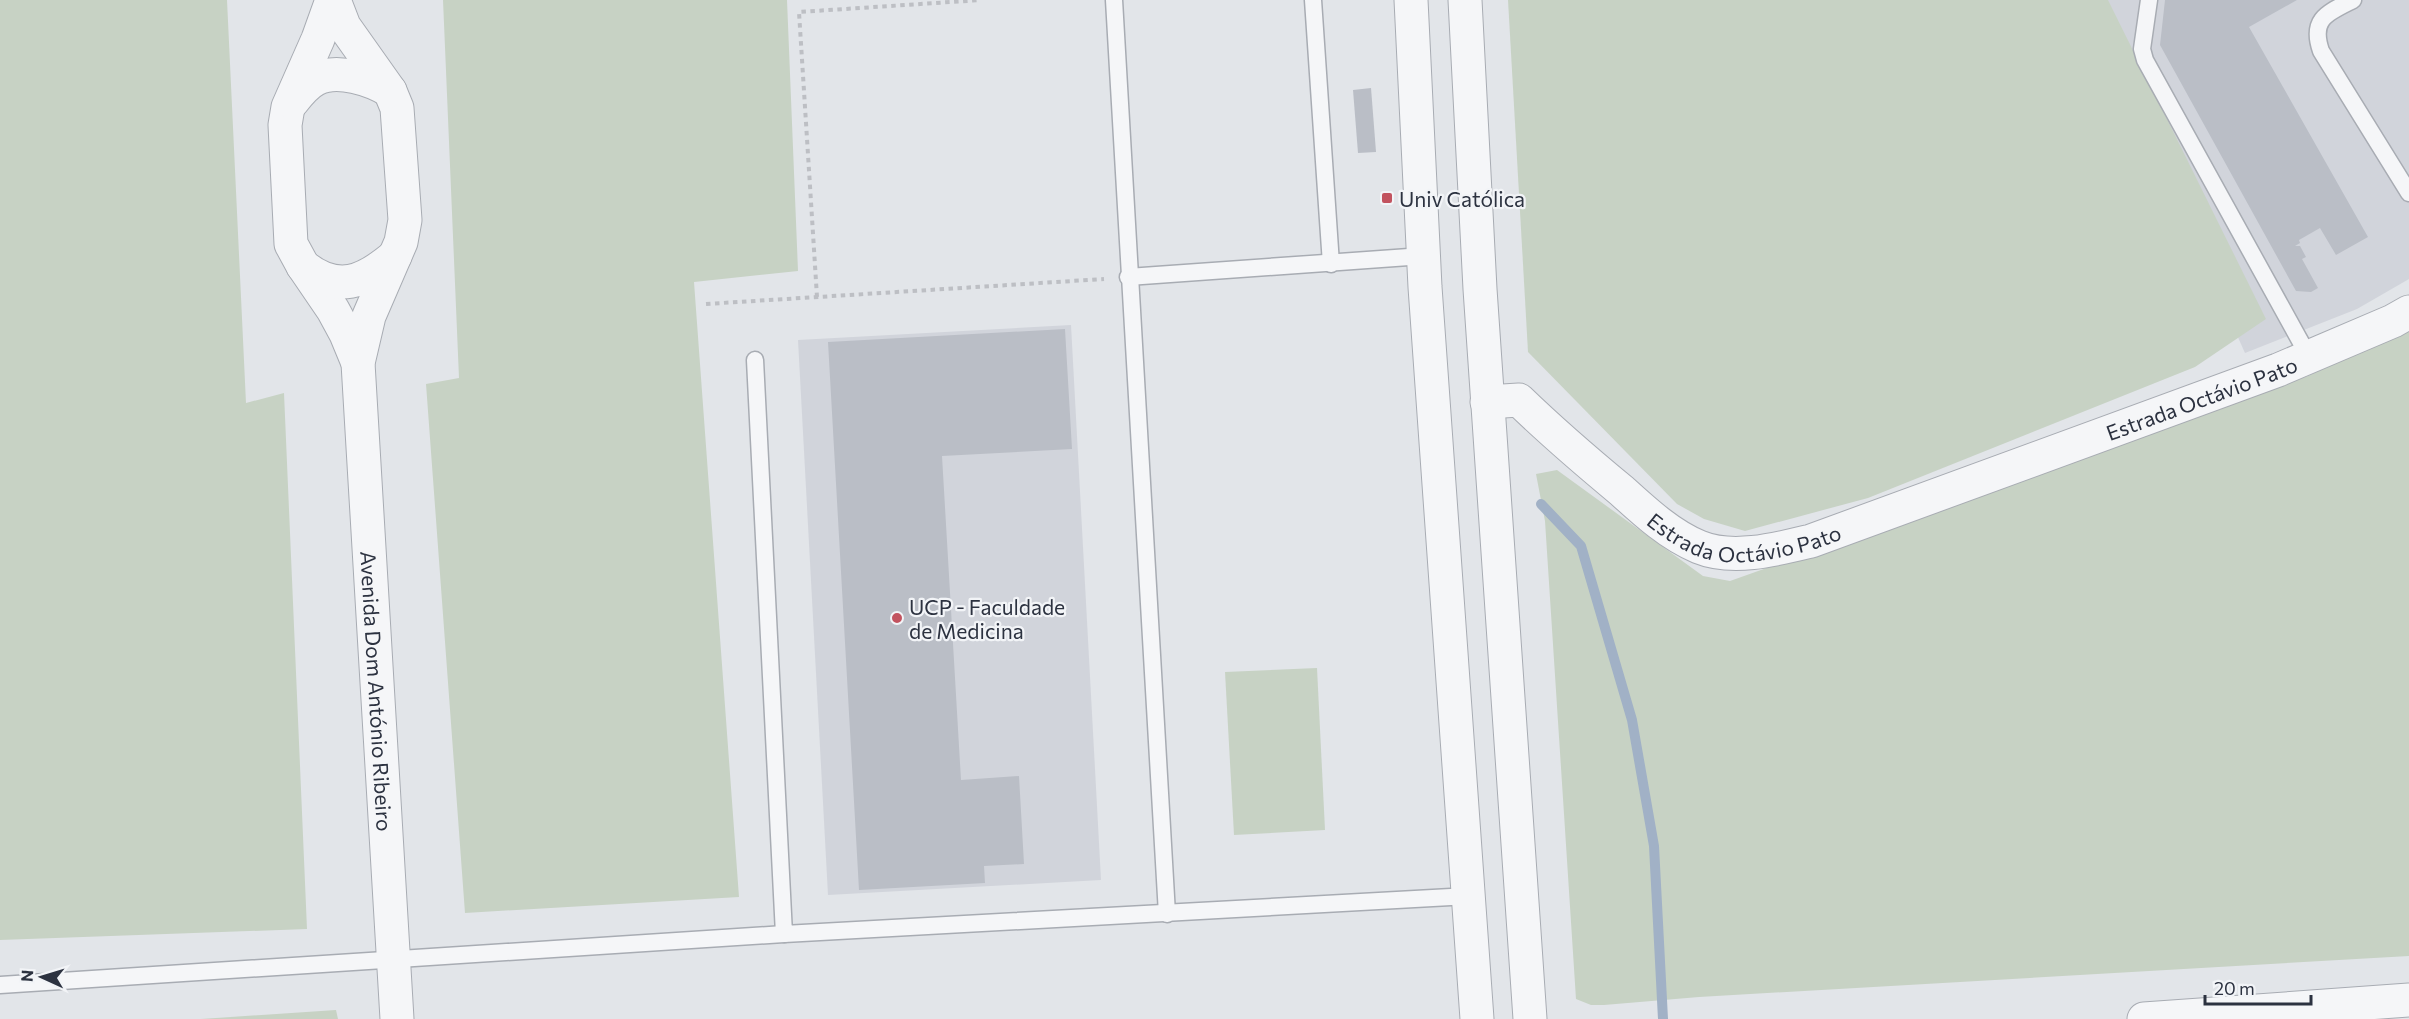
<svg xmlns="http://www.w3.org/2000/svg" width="2409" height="1019" font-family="Commissioner,sans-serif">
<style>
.built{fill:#d1d4db}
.green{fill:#c7d2c4}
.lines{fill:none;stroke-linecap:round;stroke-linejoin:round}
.stream{stroke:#a1b1c6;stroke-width:10}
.building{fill:#babec6}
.service-casing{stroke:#a8acb3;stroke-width:19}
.minor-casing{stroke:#a8acb3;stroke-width:35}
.tertiary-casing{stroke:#a8acb3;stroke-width:35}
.path{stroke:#bdbfc4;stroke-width:4;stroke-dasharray:4.5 4.5;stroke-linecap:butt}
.service{stroke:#f5f6f8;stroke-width:16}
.minor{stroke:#f5f6f8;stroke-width:33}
.tertiary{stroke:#f5f6f8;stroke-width:33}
.poi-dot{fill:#c2535f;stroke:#f2f4f7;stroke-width:2}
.labels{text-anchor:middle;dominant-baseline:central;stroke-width:4.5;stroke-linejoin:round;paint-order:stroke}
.poi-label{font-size:21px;fill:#2c3240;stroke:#f2f4f7;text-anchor:start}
.street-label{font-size:21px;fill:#2c3240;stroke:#f2f4f7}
</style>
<rect width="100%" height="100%" fill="#e2e5e9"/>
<g class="built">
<path d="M2087,0H2409V279L2357,309L2245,353Z"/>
<path d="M1071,325L1101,880L828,895L798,340Z"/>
</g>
<g class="green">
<path d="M0,0H227L246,403L284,393L307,929L0,940Z"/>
<path d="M443,0H787L798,271L694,282L739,897L465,913L426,384L459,378Z"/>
<path d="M1508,0H2108L2266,319L2195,367L1868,498L1745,531L1704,519L1677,504L1528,352Z"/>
<path d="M2409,325V956L1699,997L1604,1005H1591L1576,999L1545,521L1536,474L1557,470L1703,576L1730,581L2308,376Z"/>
<path d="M1317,668L1325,830L1234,835L1225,672Z"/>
<path d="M336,1010L338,1019H201Z"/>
</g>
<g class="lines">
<path class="stream" d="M1541,504L1581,546L1632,720L1654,846L1663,1019"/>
</g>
<g class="building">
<path d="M2165,0H2297L2249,27L2368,237L2336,255L2320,228L2299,240L2300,243L2295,246H2300L2306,257L2302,259L2318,288L2311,292L2296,291L2160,45Z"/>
<path d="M1371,88L1376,152L1358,153L1353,90Z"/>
<path d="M1065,329L1072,449L942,456L961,780L1019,776L1024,864L984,866L985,883L859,890L828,342Z"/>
</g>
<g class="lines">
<g class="service-casing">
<g id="service">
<path d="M1114,0L1167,914"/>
<path d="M1313,0L1331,264"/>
<path d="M2149,0L2142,49L2145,60L2309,357"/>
<path d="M2353,0C2327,13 2310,19 2321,51L2409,193"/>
<path d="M1128,277L1423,256"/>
<path d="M755,360L784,934L1469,896"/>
<path d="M0,985L784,934"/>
</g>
</g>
<g class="minor-casing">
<g id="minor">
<path d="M332,0L318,39L288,107L285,125L291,244L303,266L333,310L346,334L358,363"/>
<path id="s1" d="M334,0L344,26L390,91L397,108L405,220L401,242L369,316L358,363L397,1019"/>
<path d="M292,102C299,93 306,84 316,79C338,68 372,80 390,91"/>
<path d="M303,266C338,294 364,282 395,256"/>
<path id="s2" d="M1487,402L1519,400C1552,432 1587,462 1622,491C1645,512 1670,535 1699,547C1733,561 1778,549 1811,541L2278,370L2393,321L2409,312"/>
</g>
</g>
<g class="tertiary-casing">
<g id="tertiary">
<path d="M1411,0L1425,287L1477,1019"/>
<path d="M1465,0L1480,289L1530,1019"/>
<path d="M2144,1019L2409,1000"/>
</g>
</g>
<g class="path">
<path d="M817,297L799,12L981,0"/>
<path d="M706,304L1104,279"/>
</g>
<use href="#service" class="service"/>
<use href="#minor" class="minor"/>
<use href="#tertiary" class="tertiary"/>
</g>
<g class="poi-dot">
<rect x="1381" y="192" width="12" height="12" rx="3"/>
<circle cx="897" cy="618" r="6"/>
</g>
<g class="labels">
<g class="poi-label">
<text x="1399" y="198">Univ Católica</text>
<text x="909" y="606">UCP - Faculdade<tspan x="909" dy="24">de Medicina</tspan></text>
</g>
<g class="street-label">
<text stroke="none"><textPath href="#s2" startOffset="795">Estrada Octávio Pato</textPath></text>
<text stroke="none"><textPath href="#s2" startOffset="309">Estrada Octávio Pato</textPath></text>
<text stroke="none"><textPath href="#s1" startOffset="718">Avenida Dom António Ribeiro</textPath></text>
</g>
</g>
<g transform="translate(42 977) rotate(274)" stroke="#f2f4f7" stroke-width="4.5" paint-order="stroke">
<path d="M0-4.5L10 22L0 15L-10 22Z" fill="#2c3240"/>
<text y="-9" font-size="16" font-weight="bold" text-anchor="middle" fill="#2c3240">N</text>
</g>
<path d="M2205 995v9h106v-9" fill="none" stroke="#2c3240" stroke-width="3"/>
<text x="2214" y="995" font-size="18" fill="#2c3240" stroke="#f2f4f7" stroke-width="4.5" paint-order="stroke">20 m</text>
</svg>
